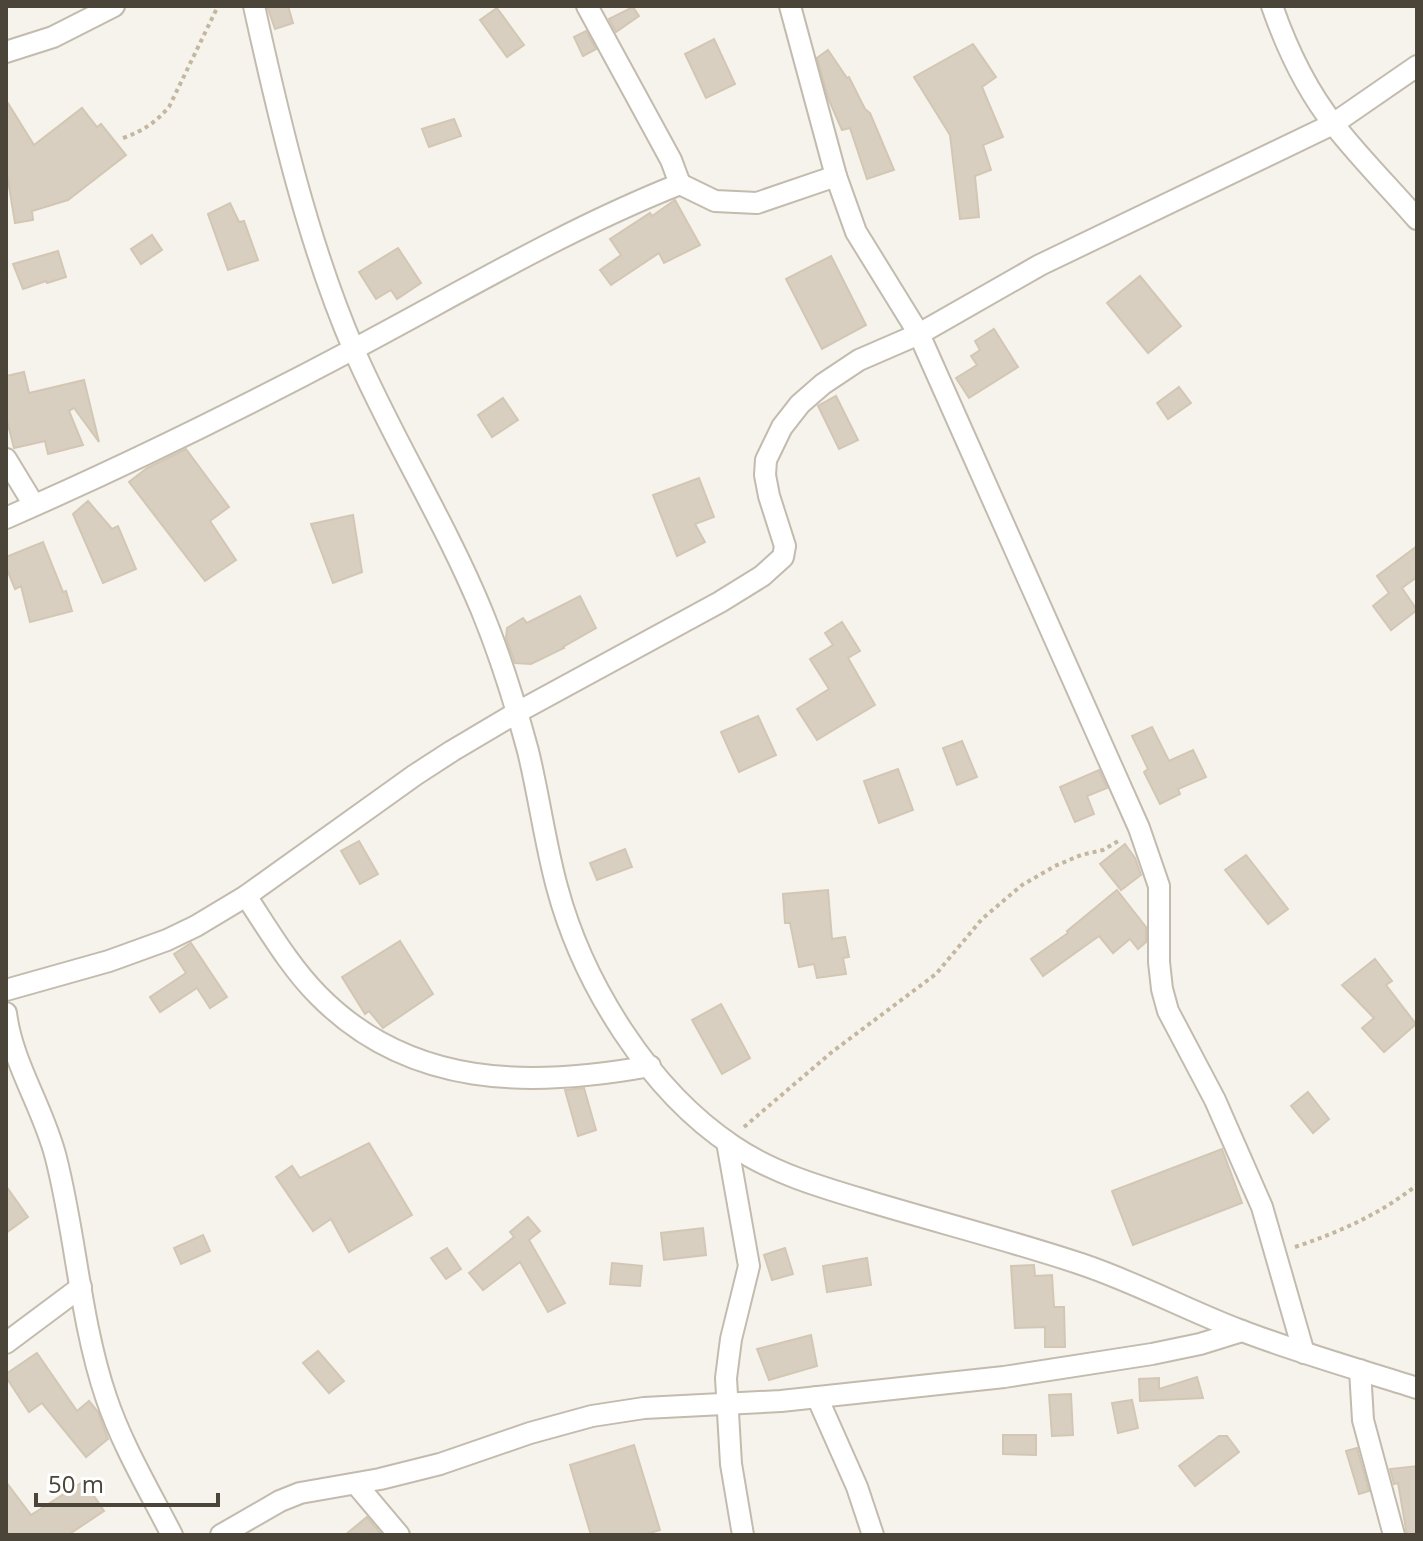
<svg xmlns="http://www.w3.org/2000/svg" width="1423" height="1541" font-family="'Open Sans',sans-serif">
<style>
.building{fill:#d8cfc1;stroke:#d3c7b4;stroke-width:2}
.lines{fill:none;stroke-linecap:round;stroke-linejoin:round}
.minor-casing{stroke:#c2bbae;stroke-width:24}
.path{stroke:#c4b79f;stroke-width:4;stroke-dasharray:4 4;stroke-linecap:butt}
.minor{stroke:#fff;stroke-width:20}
</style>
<rect width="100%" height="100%" fill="#f6f3ec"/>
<g class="building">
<path d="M267,6H288L293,23L275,29Z"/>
<path d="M633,7L639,16L616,32L609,19Z"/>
<path d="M497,8L524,45L507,57L480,20Z"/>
<path d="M586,31L596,49L583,56L574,37Z"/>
<path d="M714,39L735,84L706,98L685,54Z"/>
<path d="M973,44L996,77L982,87L1003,137L983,145L991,170L975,176L979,217L960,219L950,135L914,77Z"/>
<path d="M828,50L847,78L849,77L865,109L870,113L894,170L867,179L850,128L842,130L828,98L817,58Z"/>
<path d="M6,100L34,145L82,108L97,127L101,124L126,155L68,200L32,211L33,220L15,223L6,168Z"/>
<path d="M454,119L461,136L429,147L422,129Z"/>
<path d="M675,200L700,245L664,263L659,253L611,285L600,270L621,255L610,239L650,213L652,216Z"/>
<path d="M230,203L239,222L244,221L258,260L228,270L208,214Z"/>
<path d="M152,235L162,250L141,264L131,249Z"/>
<path d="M398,248L421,283L397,299L391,290L376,299L359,272Z"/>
<path d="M58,251L66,277L47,283L46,281L23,289L13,264Z"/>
<path d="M831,256L866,325L822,349L786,279Z"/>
<path d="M1140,276L1181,326L1148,353L1107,303Z"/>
<path d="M994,329L1018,367L969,398L956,378L977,365L971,356L980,350L975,341Z"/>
<path d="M24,372L29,393L84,380L99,442L74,408L69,411L83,445L48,454L45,441L14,448L6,417V376Z"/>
<path d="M1179,387L1191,403L1168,419L1157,403Z"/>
<path d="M836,396L858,440L839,449L818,406Z"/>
<path d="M503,398L518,420L492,437L478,415Z"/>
<path d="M186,449L229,507L210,521L236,560L205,581L129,482L147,468Z"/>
<path d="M699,478L714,517L695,524L705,542L677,556L653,495Z"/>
<path d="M88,501L112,529L118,526L136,569L103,583L73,514Z"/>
<path d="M353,515L362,572L333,583L311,524Z"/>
<path d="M43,542L63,592L66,591L72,611L30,622L21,586L15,589L6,567V557Z"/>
<path d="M1417,546V577L1402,588L1417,610L1391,630L1373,606L1389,593L1377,576Z"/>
<path d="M580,596L596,628L563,647L564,648L531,664L515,663L506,638L507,628L523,618L527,623Z"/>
<path d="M842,622L860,651L848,658L875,705L817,740L797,709L829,689L810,659L833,645L825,633Z"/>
<path d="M758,716L776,755L739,772L721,732Z"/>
<path d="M1152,727L1169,761L1193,750L1206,777L1178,789L1180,794L1160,804L1144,772L1148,769L1132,736Z"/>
<path d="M962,741L977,777L957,785L943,748Z"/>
<path d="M898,769L913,810L879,823L864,781Z"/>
<path d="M1099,770L1107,788L1087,796L1094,814L1075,822L1060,787Z"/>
<path d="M359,841L378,874L360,884L341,851Z"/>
<path d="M1125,844L1135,858L1141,875L1121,890L1100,864Z"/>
<path d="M625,849L632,867L597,880L590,863Z"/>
<path d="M1246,855L1288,909L1268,924L1225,870Z"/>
<path d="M828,890L832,939L845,937L849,957L843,958L846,974L817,978L814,964L799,967L790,923H785L783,894Z"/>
<path d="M1117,890L1146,927V942L1138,949L1130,939L1113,953L1099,936L1043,976L1031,959L1068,933L1067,931Z"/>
<path d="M400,941L433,994L383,1028L369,1011L365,1014L342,977Z"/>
<path d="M191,943L227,997L210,1008L197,988L160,1012L150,997L186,973L174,954Z"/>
<path d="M1375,959L1392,981L1386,985L1416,1024L1384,1052L1362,1028L1374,1018L1342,985Z"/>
<path d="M721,1004L750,1058L722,1074L692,1020Z"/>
<path d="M584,1088L596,1130L578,1136L565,1090Z"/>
<path d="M1308,1092L1329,1119L1313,1133L1291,1106Z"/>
<path d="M369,1143L412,1215L349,1252L331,1219L313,1231L276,1177L292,1166L300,1178Z"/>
<path d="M1222,1149L1242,1203L1133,1245L1112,1191Z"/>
<path d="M6,1186L28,1217L6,1233Z"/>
<path d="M528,1217L540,1231L529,1240L565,1303L548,1312L520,1262L483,1290L469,1273L514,1237L510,1232Z"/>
<path d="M703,1228L706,1255L664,1260L661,1233Z"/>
<path d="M203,1235L210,1251L181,1264L174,1248Z"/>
<path d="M447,1248L461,1269L446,1279L431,1258Z"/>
<path d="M785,1248L793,1274L772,1280L764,1255Z"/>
<path d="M867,1258L871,1285L827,1292L823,1266Z"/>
<path d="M612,1263L642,1266L640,1286L610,1284Z"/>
<path d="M1034,1265L1035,1276L1052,1275L1054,1307H1064L1065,1347H1045V1327L1015,1328L1011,1266Z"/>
<path d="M811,1335L817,1366L769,1380L757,1349Z"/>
<path d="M318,1351L344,1381L329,1393L303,1363Z"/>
<path d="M37,1353L77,1411L89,1401L98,1412L108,1439L86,1457L42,1403L29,1412L6,1377V1374Z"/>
<path d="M1197,1377L1203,1398L1140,1401L1139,1379L1159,1378V1389Z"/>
<path d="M1071,1394L1073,1435L1052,1436L1049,1395Z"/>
<path d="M1132,1400L1138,1428L1118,1433L1112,1403Z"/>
<path d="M1003,1435H1036V1455L1003,1454Z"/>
<path d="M1219,1436H1227L1239,1452L1195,1486L1179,1466Z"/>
<path d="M634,1445L660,1530L643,1535H591L570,1465Z"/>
<path d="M1357,1448L1369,1491L1359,1494L1346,1451Z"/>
<path d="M1417,1466V1535H1407L1398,1483L1394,1484L1390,1469Z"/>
<path d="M84,1481L104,1511L68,1535H6V1482L31,1515Z"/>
<path d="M367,1517L382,1535H345Z"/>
</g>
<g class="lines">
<g class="minor-casing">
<g id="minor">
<path d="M254,6C279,119 308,244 354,350C392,438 444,520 481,609C500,655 515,703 528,751C539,796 545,843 557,887C583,984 649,1090 733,1146C774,1174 824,1188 871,1202C941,1223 1012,1241 1081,1264C1135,1282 1185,1309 1237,1329C1296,1352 1357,1369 1417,1388"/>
<path d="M587,6L671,160L680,184"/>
<path d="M790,6L836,176L856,232L919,334L1139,828L1159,886V962L1162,989L1168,1011L1215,1100L1262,1207L1304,1353"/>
<path d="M1272,6C1287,49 1307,91 1335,126C1360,158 1390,188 1417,219"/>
<path d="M6,52L53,37L114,6"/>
<path d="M6,459L34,505"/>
<path d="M6,518C123,467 237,411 350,351C458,294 566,229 680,184L715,201L757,203L836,176"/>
<path d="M246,896C268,929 290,967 318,995C409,1088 531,1088 650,1066"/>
<path d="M6,990L109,961L167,940L196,926L246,896L415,775L452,751L516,713L720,602L762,576L783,557L785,546L769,496L765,475L766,460L782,427L800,404L823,384L859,360L919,334L1040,265L1333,124L1417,66"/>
<path d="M6,1013C12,1063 44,1109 56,1158C76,1236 80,1320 106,1397C122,1445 149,1490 172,1535"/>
<path d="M727,1142L749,1266L731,1339L726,1378L731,1464L743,1535"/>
<path d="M6,1343L81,1287"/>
<path d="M1360,1370L1363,1420L1394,1535"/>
<path d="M817,1397L857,1487L873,1535"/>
<path d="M356,1484L399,1535"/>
<path d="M221,1535L280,1501L300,1493L380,1479L440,1464L530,1433L592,1416L644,1408L781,1401L1004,1377L1152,1354L1200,1344L1242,1331"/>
</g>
</g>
<g class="path">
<path d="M123,138C143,131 156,122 169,107L218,6"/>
<path d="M744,1127L832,1052L936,974L982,919L1022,885L1055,866L1081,855L1103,850L1120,840"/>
<path d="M1295,1247C1340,1232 1380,1214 1417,1185"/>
</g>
<use href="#minor" class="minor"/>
</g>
<rect width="1423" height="1541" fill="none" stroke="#4b4439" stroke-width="16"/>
<path d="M36 1493v12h182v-12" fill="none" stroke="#4b4439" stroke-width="4"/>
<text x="48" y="1493" font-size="24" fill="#4b4439" stroke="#ffffff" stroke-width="6" paint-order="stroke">50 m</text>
</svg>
